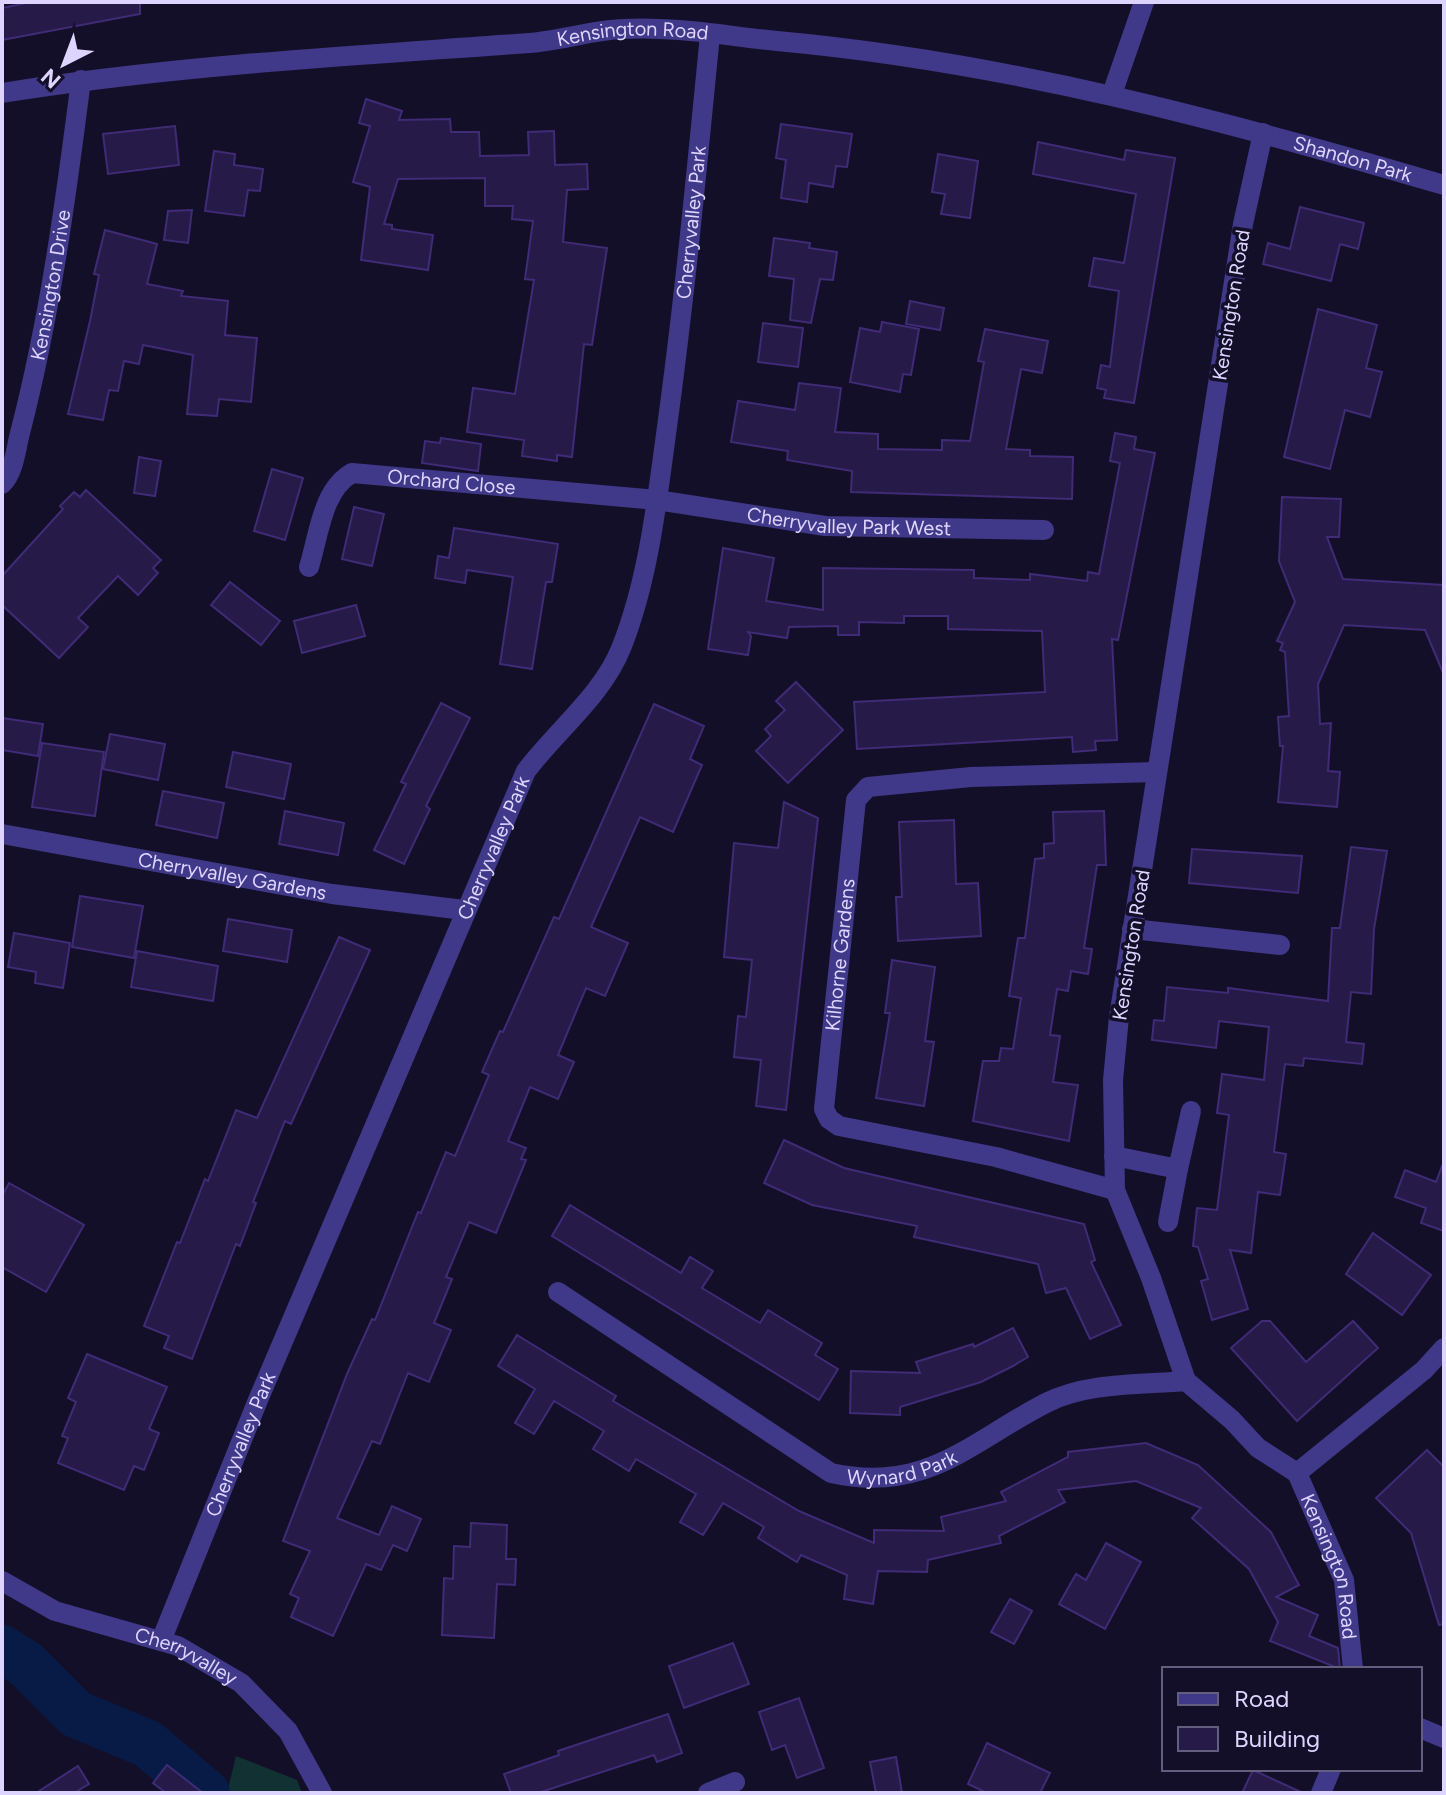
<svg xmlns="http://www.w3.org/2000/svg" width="1446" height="1795" font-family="Figtree,sans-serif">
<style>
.green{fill:#113132}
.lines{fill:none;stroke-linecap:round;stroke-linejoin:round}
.river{stroke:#081b47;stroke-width:48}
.building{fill:#261a49;stroke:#3f2b76;stroke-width:2}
.minor{stroke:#403888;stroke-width:20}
.labels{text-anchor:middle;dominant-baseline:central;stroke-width:7;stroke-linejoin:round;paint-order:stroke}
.street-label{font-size:20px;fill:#ddd5ff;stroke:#140f28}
</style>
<rect width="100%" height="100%" fill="#140f28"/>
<path class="green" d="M236,1756L297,1780L302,1793H227Z"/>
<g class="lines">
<path class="river" d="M2,1649L26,1664L76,1714L148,1744L206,1793"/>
</g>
<g class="building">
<path d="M31,2H140V14L2,40V8Z"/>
<path d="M366,99L402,111L399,120L450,119L451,132H479L480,156L529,155L528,132L554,131L555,165L587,164L588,189L567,190L563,242L607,248L592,345L584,344L572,457L557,455V461L522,456L524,440L467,432L473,388L515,394L534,280L525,279L533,221L512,219L513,206H485V178L398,179L384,224L392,225V229L433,235L428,270L361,260L370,187L353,182L370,126L359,123Z"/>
<path d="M781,124L852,134L847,167L836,166L833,187L809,183L807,202L781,198L786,160L776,158Z"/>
<path d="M175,126L179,165L108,174L103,134Z"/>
<path d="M1038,142L1124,160L1126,150L1175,158L1134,403L1104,398L1106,390L1097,388L1101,365L1110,367L1119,291L1089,286L1094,258L1124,263L1136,194L1033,174Z"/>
<path d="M214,151L235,154L234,165L263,169L260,191L248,190L244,216L205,211Z"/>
<path d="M938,154L978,161L970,218L941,214L945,194L932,192Z"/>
<path d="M1300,207L1364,223L1358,249L1340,244L1331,281L1263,264L1268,243L1290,249Z"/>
<path d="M192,210L188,243L164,240L168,211Z"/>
<path d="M105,230L157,244L147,284L183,291L181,296L228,301L225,335L257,338L251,402L219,399L217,416L187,414L193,355L143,345L139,364L124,361L118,391L109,390L103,420L68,414L90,321L99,275L94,274Z"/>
<path d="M774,238L810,243L809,248L837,252L833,280L820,279L811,323L790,320L794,279L769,276Z"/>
<path d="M910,301L944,308L940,330L906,324Z"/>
<path d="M1318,309L1377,325L1366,368L1382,372L1370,417L1345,410L1330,469L1284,457Z"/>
<path d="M882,322L919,329L911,375L903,374L900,392L850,382L860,328L880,332Z"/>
<path d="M763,323L803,328L798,367L758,362Z"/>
<path d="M985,329L1048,341L1042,373L1021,369L1006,449L1030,450V456L1073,457L1072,499L851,492L852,471L787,460L788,451L731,442L738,401L795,410L799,383L841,388L835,432L878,434V449L942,450V440L970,441L984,362L978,361Z"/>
<path d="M1115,433L1136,437L1134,449L1155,453L1118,640L1112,639L1117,740L1095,741L1096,750L1073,752L1072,737L857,749L854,702L1045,692L1042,631L948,629V616H904V623L859,622V635H838V626L789,627L787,638L748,632L751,636L748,655L708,649L723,548L774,558L766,601L823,610V568L974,570V578L1030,580V574L1087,581L1088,572L1099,574L1120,463L1110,461Z"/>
<path d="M441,438L481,444L478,471L422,463L425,441L440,443Z"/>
<path d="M139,457L161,461L155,496L134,493Z"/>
<path d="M272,469L303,478L285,540L254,531Z"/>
<path d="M86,490L161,560L153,568L158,573L138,595L118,576L78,618L88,627L59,658L2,605V576L63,509L60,506L74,492L80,497Z"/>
<path d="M1282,497L1341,499L1339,537H1327L1343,579L1444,585V675L1425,630L1344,625L1318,684L1320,724L1331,723L1328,771L1340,772L1337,807L1278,802L1283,746H1280L1278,717L1289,716L1285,652L1280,650L1283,643L1277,641L1295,602L1279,561Z"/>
<path d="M354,507L384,514L372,566L342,559Z"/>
<path d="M454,528L558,544L552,582H546L532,669L500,664L513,577L467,570L465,583L435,578L438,556L449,558Z"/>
<path d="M230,582L280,621L261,645L211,605Z"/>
<path d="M356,605L365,636L302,653L294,621Z"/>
<path d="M796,682L843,730L788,783L756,751L771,736L765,729L785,710L776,701Z"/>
<path d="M441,703L470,718L426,806L430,809L404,864L374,850L406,784L401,782Z"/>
<path d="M654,704L704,726L690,759L702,765L673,832L640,817L591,927L628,943L605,996L586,988L558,1055L574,1062L558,1099L530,1087L508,1141L526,1148L521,1159L526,1160L496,1233L469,1222L446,1277L452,1279L434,1323L451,1330L429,1382L408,1373L380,1444L372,1441L337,1518L379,1535L392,1506L421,1519L407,1551L393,1545L381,1570L366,1564L333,1636L291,1617L299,1598L290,1594L310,1551L283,1541L347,1374L372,1319L375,1320L418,1212L421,1213L446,1152L455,1156L489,1075L482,1072L500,1031L503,1032L554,917L559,919Z"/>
<path d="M2,718L43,724L38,756L2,750Z"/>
<path d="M110,734L165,744L158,780L103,769Z"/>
<path d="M42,743L104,752L95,816L32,807Z"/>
<path d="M233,752L291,764L284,799L226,787Z"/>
<path d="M163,791L224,803L217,838L156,825Z"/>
<path d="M784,802L818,818L786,1110L756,1106L761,1060L734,1057L738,1016L746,1017L752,960L724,957L734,843L778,848Z"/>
<path d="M285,811L344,823L338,855L279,844Z"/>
<path d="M1104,811L1106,865H1097L1084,948L1092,949L1088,974L1071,971L1068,991L1057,989L1050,1035L1060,1036L1053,1082L1078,1085L1069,1141L973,1121L983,1061H999L1001,1048L1013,1049L1021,998L1009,996L1018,938H1025L1035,859L1044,858V844L1054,843L1053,812Z"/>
<path d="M954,820L956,884L978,883L981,936L898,941L896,897H902L899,822Z"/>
<path d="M1351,847L1387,851L1374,929L1371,994L1351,992L1346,1042L1364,1044L1362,1064L1304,1058L1303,1066L1285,1064L1274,1152L1286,1154L1280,1195L1258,1192L1251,1253L1230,1250L1248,1309L1212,1320L1201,1281L1208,1279L1198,1247L1193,1246L1197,1208L1217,1210L1229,1115L1217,1113L1222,1074L1264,1080L1269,1027L1219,1021L1216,1048L1152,1040L1154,1020L1164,1021L1167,987L1228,993V988L1328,1001L1332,928H1340Z"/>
<path d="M1192,849L1302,856L1298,893L1189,883Z"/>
<path d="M80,896L143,906L134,958L72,947Z"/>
<path d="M228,919L292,930L287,962L223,951Z"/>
<path d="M14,933L70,943L63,988L35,983L36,972L8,967Z"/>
<path d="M339,937L370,950L291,1124L285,1121L253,1202L256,1203L240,1246L236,1244L192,1359L164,1348L169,1336L144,1326L177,1242L180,1243L205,1179L208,1181L236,1110L257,1118Z"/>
<path d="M137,951L218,966L213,1001L131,987Z"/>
<path d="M892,960L935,967L925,1041L934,1042L924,1106L876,1098L890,1013H885Z"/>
<path d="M784,1140L844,1168L1084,1224L1095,1260L1091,1262L1121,1325L1090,1339L1066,1288L1046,1293L1038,1264L914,1237L917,1226L812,1205L764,1183Z"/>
<path d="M1442,1166H1444V1231L1421,1223L1426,1208L1395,1197L1405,1170L1436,1182Z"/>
<path d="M9,1183L84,1225L46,1292L2,1267V1196Z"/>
<path d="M570,1205L681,1273L690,1257L713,1271L702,1288L760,1323L768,1310L822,1343L815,1355L838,1369L819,1400L552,1236Z"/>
<path d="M1373,1233L1431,1275L1402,1315L1346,1274Z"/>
<path d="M1262,1321H1270L1306,1362L1353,1321L1378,1348L1297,1421L1231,1348Z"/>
<path d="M1013,1328L1028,1357L1013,1366L981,1382L900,1407V1415L850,1413L851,1371L920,1373L916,1362L973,1344L974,1347Z"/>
<path d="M517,1335L616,1396L613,1401L799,1511L874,1543V1530L944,1531L941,1517L1006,1501L1001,1492L1068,1457V1452L1146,1443L1198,1465L1271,1532L1299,1585L1276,1597L1318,1615L1309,1636L1338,1648L1340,1669L1270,1641L1278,1622L1249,1569L1192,1518L1201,1508L1136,1481L1058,1490L1065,1502L999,1536L1001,1543L928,1560L927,1572L878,1571L873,1604L844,1599L847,1575L801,1555L797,1562L758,1538L764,1527L723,1503L703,1535L680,1522L696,1494L636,1459L629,1471L593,1449L604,1431L554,1401L534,1434L515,1423L535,1389L498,1366Z"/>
<path d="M87,1354L167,1387L149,1429L159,1433L144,1470L134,1466L124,1490L58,1463L68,1438L62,1436L76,1402L68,1398Z"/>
<path d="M1427,1450L1444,1467V1624L1439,1625L1411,1533L1376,1498Z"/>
<path d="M471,1523L507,1525L506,1559H516L515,1585L497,1584L494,1638L442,1635L444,1578L453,1579L454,1546L470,1547Z"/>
<path d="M1106,1543L1141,1562L1105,1629L1059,1604L1076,1574L1086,1580Z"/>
<path d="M1010,1599L1032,1611L1014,1644L991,1632Z"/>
<path d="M733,1643L749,1684L684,1708L669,1666Z"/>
<path d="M799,1698L824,1768L797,1778L785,1745L772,1750L759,1712Z"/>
<path d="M668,1714L682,1753L657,1762L654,1755L538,1793H511L504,1774L559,1755L558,1751Z"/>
<path d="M987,1743L1050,1773L1040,1793H987L968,1784Z"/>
<path d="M896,1757L902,1793H876L870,1762Z"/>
<path d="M167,1765L203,1793H166L153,1783Z"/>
<path d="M78,1766L89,1784L74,1793H36Z"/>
<path d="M1253,1770L1303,1793H1242Z"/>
</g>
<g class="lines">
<g class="minor">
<path id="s1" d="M2,93C177,65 352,56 529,43C560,41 592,30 623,29C673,26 727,36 777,41C1007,62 1223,120 1444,185"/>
<path d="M1112,94L1144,2"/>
<path id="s2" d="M1263,133L1243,224L1119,1017L1113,1080L1115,1190L1151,1278L1186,1381L1232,1420L1258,1448L1297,1473L1344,1580L1353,1669"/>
<path id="s3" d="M2,484C14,473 16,448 20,433C50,317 66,198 81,80"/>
<path id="s4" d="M309,567C319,535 322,490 352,473L657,500L825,526L1044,530"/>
<path id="s5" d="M2,834L332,894L464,910"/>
<path d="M1132,929L1280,945"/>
<path d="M1114,1156L1178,1169L1191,1111"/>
<path id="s6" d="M1115,1190L996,1157L839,1126L829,1119L824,1109L856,800L868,787L971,777L1157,772"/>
<path d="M1168,1222L1178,1169"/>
<path id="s7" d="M558,1292L831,1473C926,1494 970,1442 1046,1403C1087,1382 1141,1385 1186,1381"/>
<path d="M1297,1473L1424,1370L1444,1348"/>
<path id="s8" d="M2,1581L55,1611L178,1646L241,1683L288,1731L322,1793"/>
<path id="s9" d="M161,1641L258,1400L526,771C557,730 603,695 622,646C649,577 657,500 667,427C685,296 697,166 710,35"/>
<path d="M1420,1728L1444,1738"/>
<path d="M708,1793L735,1782"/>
<path d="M1321,1793L1331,1769"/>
</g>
</g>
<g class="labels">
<g class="street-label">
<text stroke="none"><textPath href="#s1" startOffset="634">Kensington Road</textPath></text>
<text stroke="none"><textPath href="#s1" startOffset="1368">Shandon Park</textPath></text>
<text stroke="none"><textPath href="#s9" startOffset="1532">Cherryvalley Park</textPath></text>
<text stroke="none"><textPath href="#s3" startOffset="206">Kensington Drive</textPath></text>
<text transform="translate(1231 305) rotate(-81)">Kensington Road</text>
<text stroke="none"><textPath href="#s4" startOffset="206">Orchard Close</textPath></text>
<text stroke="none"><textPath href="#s4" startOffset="606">Cherryvalley Park West</textPath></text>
<text stroke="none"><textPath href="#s9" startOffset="860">Cherryvalley Park</textPath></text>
<text stroke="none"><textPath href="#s5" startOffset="234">Cherryvalley Gardens</textPath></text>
<text transform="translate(1131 945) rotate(-81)">Kensington Road</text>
<text stroke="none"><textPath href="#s6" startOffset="462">Kilhorne Gardens</textPath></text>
<text stroke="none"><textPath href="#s9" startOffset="212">Cherryvalley Park</textPath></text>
<text stroke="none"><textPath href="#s7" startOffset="400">Wynard Park</textPath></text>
<text stroke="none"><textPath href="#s2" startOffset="1518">Kensington Road</textPath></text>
<text stroke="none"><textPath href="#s8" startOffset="200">Cherryvalley</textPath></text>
</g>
</g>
<rect width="1446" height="1795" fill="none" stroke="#ddd5ff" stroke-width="8"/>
<rect x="1162" y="1667" width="260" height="104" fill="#140f28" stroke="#645e7e" stroke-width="2"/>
<rect x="1178" y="1693" width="40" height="12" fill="#403888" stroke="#645e7e" stroke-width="2"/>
<text x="1234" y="1707" font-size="24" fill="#ddd5ff">Road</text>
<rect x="1178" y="1727" width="40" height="24" fill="#261a49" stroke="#645e7e" stroke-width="2"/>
<text x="1234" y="1747" font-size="24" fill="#ddd5ff">Building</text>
<g transform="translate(64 64) rotate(222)" stroke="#140f28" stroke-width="6" paint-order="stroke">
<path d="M0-6L14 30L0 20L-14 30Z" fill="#ddd5ff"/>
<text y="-12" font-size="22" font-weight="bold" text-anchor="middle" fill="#ddd5ff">N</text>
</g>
</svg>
